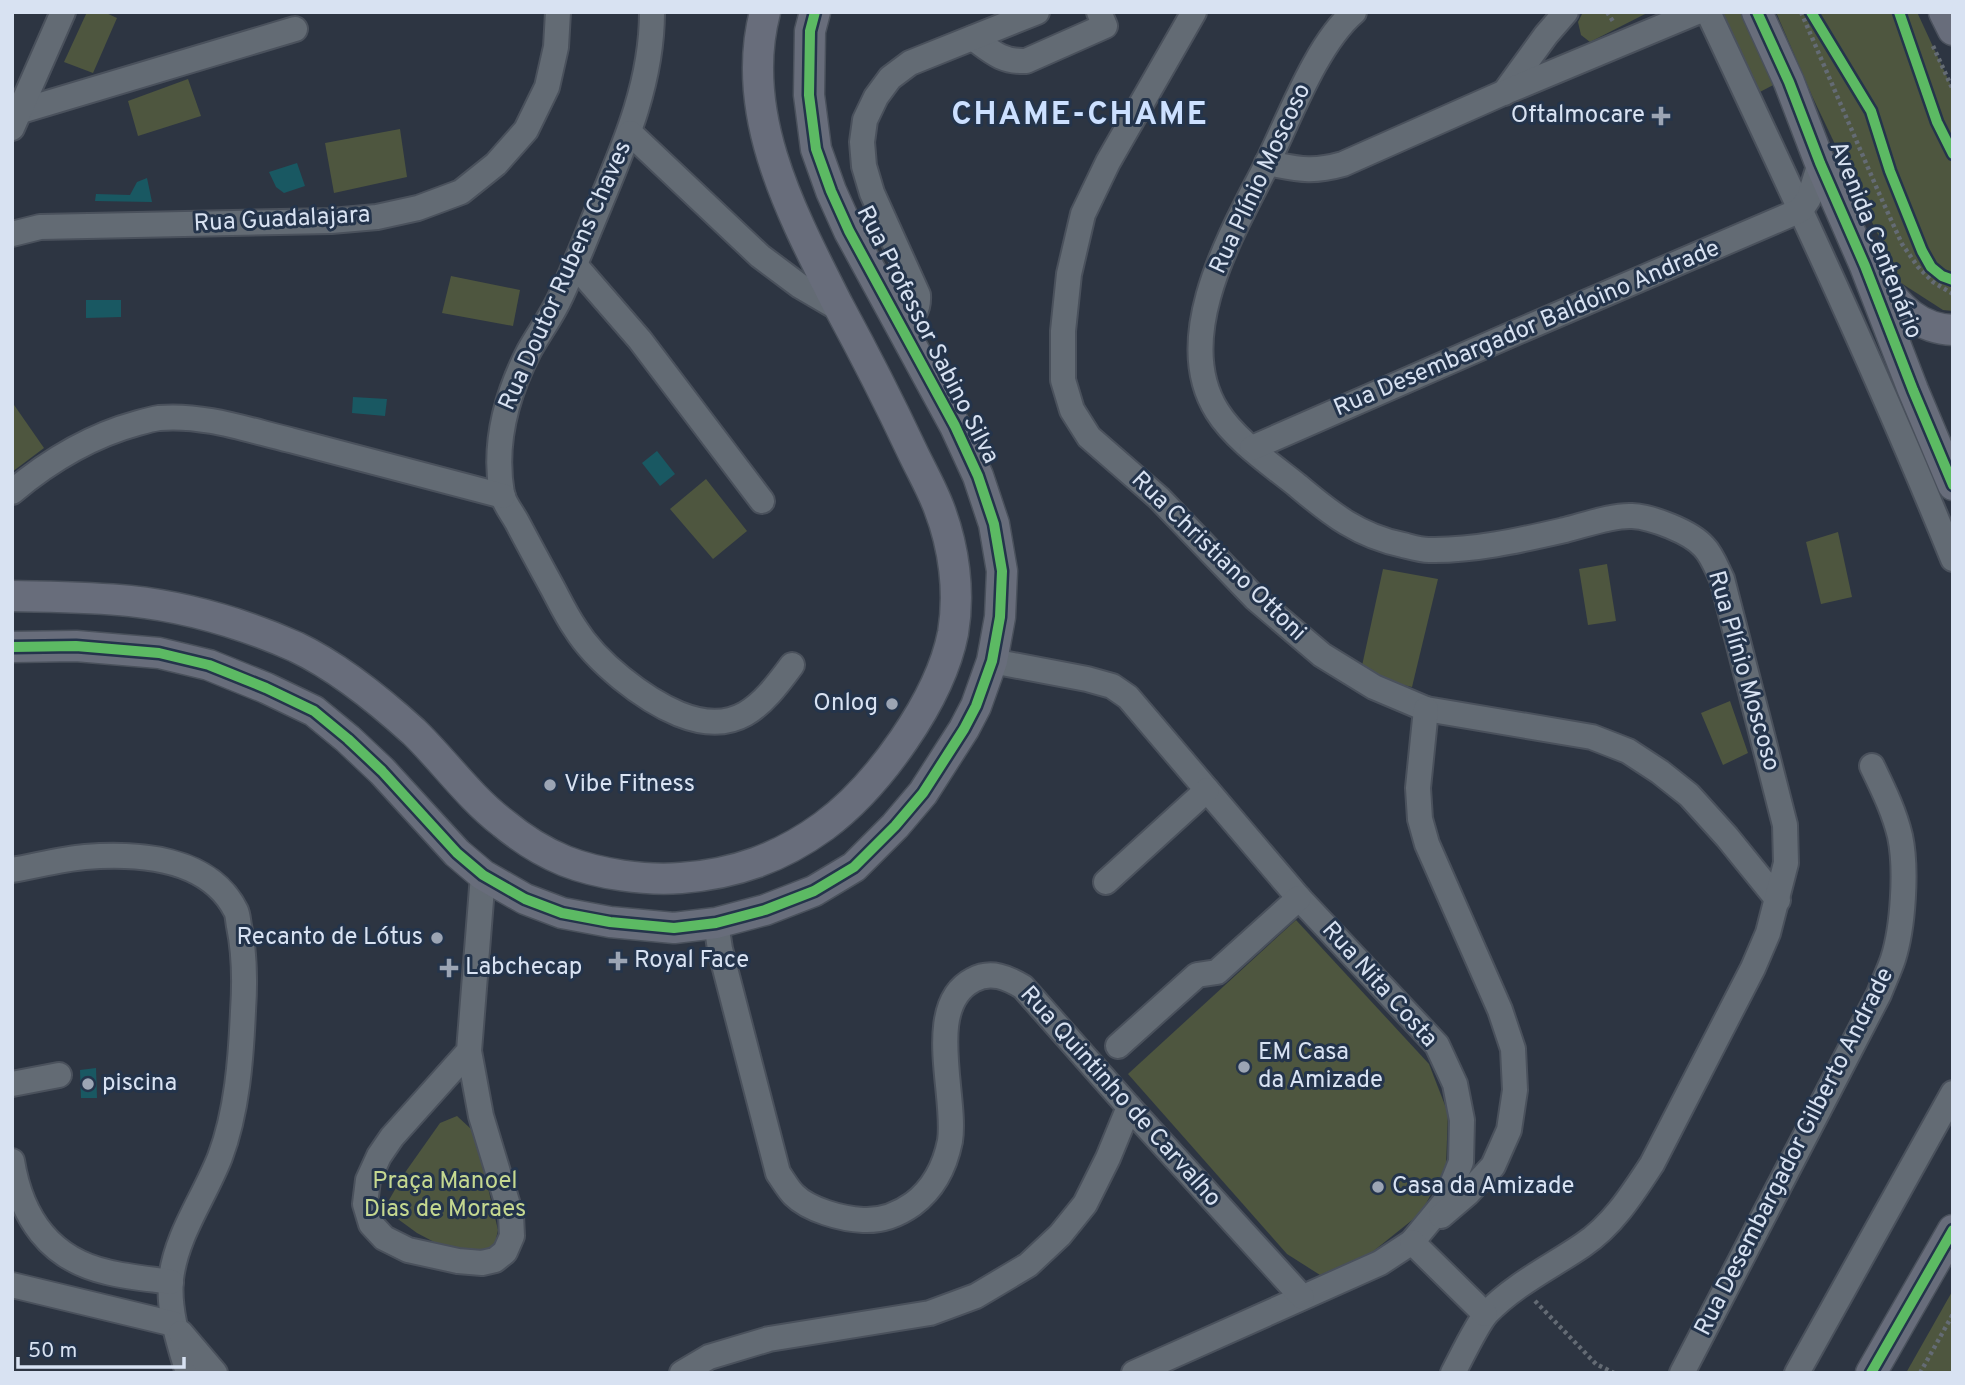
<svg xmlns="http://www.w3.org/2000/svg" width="1965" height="1385" font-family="Overpass,sans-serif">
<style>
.green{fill:#4e563f}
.water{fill:#195862}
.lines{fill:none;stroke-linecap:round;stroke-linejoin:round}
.minor-casing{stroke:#4a515c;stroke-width:28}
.major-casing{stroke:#4a515c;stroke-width:33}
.path{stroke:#646b74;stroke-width:4.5;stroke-dasharray:3.5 3.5;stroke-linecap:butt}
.minor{stroke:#636b74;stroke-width:24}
.major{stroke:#686d7b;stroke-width:30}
.cycleway-casing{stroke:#24344b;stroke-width:15}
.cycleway{stroke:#5cba63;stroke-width:10}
.poi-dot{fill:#9ca5b4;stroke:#24344b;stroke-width:2.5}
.labels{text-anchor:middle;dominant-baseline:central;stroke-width:6;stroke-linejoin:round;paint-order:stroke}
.poi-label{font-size:24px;fill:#d8e2f2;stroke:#24344b;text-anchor:start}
.street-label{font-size:24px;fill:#d8e2f2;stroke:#24344b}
.park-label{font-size:24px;fill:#c5d890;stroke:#24344b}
.district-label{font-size:32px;font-weight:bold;letter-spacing:2px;fill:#cce0ff;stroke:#24344b}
</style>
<rect width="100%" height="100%" fill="#2d3542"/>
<g class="green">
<path d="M87,12H104L117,18L93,73L64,62Z"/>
<path d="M1583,12H1649L1590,42L1581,35L1578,22Z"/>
<path d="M1716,12H1747L1781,81L1756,94Z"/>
<path d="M1776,12H1917L1953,90V311L1943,310L1901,283L1813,98Z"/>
<path d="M188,79L201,116L138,136L128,101Z"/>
<path d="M400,129L407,177L334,193L325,143Z"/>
<path d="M451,276L520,290L513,326L442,313Z"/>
<path d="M12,402L44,448L12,472Z"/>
<path d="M706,479L747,531L713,559L670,509Z"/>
<path d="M1838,532L1852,597L1821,604L1806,542Z"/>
<path d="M1607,564L1616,621L1588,625L1579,569Z"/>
<path d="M1383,569L1438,579L1412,687L1360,675Z"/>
<path d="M1730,701L1748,753L1723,765L1701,713Z"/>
<path d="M1296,920L1429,1064L1448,1113L1446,1166L1421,1213L1371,1253L1320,1275L1287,1254L1128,1074Z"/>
<path d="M457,1116L471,1129L480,1154L498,1230L494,1248L479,1255L453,1252L417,1233L391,1214L389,1200L404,1174L440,1123Z"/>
<path d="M1953,1290V1373H1906Z"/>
</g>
<g class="water">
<path d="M297,163L305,186L284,193L276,187L269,172Z"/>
<path d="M147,178L152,202L95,201L96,194L130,195L137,182Z"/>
<path d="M86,300H121V317L86,318Z"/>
<path d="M353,397L387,399L385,416L352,413Z"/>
<path d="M657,451L675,474L660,486L642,463Z"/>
<path d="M96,1068L97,1098H81L80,1070Z"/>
</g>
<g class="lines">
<g class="minor-casing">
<g id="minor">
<path d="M652,12C652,81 626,142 600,204C587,235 575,266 561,296C552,316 539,333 529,351C506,396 493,443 502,494C504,503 512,513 517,522C528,543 540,565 552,587C559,600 566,615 575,628C596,662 643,699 679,714C736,737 761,707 792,665"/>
<path d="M1194,12L1108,162L1083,214L1069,274L1063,331V380L1072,410L1089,437L1159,498L1255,598L1322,655L1374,687L1426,709L1592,737L1628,751L1660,772L1689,795L1727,837L1778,900"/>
<path d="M1354,12C1315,45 1287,125 1263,172C1229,238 1172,339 1217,411C1235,440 1272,465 1298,486C1331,514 1359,536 1403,545C1411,547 1420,550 1429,550C1474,551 1521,540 1565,530C1585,525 1612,515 1632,516C1652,517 1691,532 1704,547C1712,555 1717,569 1722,579L1785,825L1786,863L1768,933L1753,968L1652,1164C1633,1193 1613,1225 1583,1245C1551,1267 1515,1284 1487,1313C1477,1324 1461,1358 1453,1373"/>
<path d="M1708,12C1793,193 1878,374 1953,559"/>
<path d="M973,38C992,52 1002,62 1026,61L1105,26L1099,12"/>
<path d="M1504,93L1546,35L1566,12"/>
<path d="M21,111L295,29"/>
<path d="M12,128L63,12"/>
<path d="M630,133L760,256L800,286L841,310"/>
<path d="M1267,163C1299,169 1311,173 1343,164L1503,93L1697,12"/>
<path d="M12,234L40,227L331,221L377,217L418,208L461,192L496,164L526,130L547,87L556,47L558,12"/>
<path d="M575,265L640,340L762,501"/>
<path d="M901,327C913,317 919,310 918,295L872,193L864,166L862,142L865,120L876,97L890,78L910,63L1037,12"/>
<path d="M1252,448L1517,332L1801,210L1809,198L1820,163"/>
<path d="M12,492C50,460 90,436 138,423C145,421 152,419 159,418C203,414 248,430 290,440C361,458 432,477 503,496"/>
<path d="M992,661L1087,679L1112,686L1128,697L1299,898L1437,1045L1455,1084L1462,1120L1461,1162L1445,1202L1412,1242L1380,1263L1134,1373"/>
<path d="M1426,709L1418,788L1420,819L1427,844L1500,1010L1513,1049L1515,1090L1509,1130L1493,1166L1468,1193L1441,1216"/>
<path d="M12,870C36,866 61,859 85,857C137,853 209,857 236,911C238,915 238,921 239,926C245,955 245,982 243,1011C241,1059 237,1112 220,1157C204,1198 176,1235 171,1279C168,1311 179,1343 188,1373"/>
<path d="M1106,882L1207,790"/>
<path d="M716,923L720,949L778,1173C783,1180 788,1189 794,1195C809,1210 842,1219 863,1220C882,1221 899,1214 913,1204C933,1189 945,1166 950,1141C957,1096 923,1006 973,980C991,970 1008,978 1023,987L1129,1107L1302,1297"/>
<path d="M1118,1046L1197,975L1217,972L1299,898"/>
<path d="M469,1051L392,1137L379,1156L368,1180L365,1204L371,1224L384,1238L408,1250L458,1261L482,1263L495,1260L505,1252L512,1236L511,1215L481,1116L469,1051L483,875"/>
<path d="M12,1084L59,1075"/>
<path d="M12,1161C21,1217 49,1259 107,1272C127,1277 150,1279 171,1282"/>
<path d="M1412,1242L1485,1314"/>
<path d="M12,1285L174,1324"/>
<path d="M181,1333L215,1373"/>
<path d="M682,1373L709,1357L769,1339L930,1313L976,1296L1028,1265L1060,1235L1085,1204L1108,1158L1129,1107"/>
<path d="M1682,1373L1879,994C1883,983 1889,971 1893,959C1903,928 1907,869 1900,836C1894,811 1883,789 1872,766"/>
<path d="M1797,1373L1953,1093"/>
</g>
</g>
<g class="major-casing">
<g id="major">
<path d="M1757,12L1789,82L1820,163L1865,266L1913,390L1953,485"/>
<path d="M1944,12L1953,30"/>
<path d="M1879,282C1900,307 1918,329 1953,330"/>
<path d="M12,596C52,597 91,597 130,601C187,607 244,624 296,647C336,666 381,702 414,732C444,761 469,797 503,823C521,838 543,852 565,861C598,874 646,881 681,878C735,874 780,858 824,826C878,786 940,700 953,633C960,592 954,547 939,508C932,489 921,470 912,451C889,402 864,353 838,305C793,216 738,115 765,12"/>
<path d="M12,647L76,646L159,653L209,665L266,688L314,711L348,739L382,771L457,853L483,875L525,899L562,913L610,922L674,928L716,923L765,910L814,891L854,867L895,826L923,793L964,729L976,706L992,661L1000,617L1002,571L994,524L978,476L955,426L849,231L831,191L816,149L809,95L810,31L815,12"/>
<path d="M1871,1373L1953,1230"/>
</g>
</g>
<g class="path">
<path d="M1607,12L1614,23"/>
<path d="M1801,12L1878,191L1902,244L1918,267L1933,282L1953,294"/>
<path d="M1933,46L1953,90"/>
<path d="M1535,1301L1596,1364L1614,1373"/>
<path d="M1920,1373L1953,1314"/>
</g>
<use href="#minor" class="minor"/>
<use href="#major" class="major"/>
<g class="cycleway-casing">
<g id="cycleway">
<path d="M1757,12L1789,82L1820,163L1865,266L1913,390L1953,485"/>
<path d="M1811,12L1871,111L1890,171L1922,251L1931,267L1942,276L1953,280"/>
<path d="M1899,12L1937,122L1953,154"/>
<path d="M12,647L76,646L159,653L209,665L266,688L314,711L348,739L382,771L457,853L483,875L525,899L562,913L610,922L674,928L716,923L765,910L814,891L854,867L895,826L923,793L964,729L976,706L992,661L1000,617L1002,571L994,524L978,476L955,426L849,231L831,191L816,149L809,95L810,31L815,12"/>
<path d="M1871,1373L1953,1230"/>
</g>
</g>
<use href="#cycleway" class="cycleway"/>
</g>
<g class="poi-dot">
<path d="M1657.5 105.5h7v7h7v7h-7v7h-7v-7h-7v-7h7z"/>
<circle cx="892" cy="704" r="7"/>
<circle cx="550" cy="785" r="7"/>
<circle cx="437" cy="938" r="7"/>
<path d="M614.5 950.5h7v7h7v7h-7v7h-7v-7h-7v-7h7z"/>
<path d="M445.5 957.5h7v7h7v7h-7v7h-7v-7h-7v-7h7z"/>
<circle cx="1244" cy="1067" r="7"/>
<circle cx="88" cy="1084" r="7"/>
<circle cx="1378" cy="1187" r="7"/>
</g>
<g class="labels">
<g class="poi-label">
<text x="1645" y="116" text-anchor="end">Oftalmocare</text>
<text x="878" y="704" text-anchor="end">Onlog</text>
<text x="564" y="785">Vibe Fitness</text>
<text x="423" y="938" text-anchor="end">Recanto de Lótus</text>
<text x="634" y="961">Royal Face</text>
<text x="465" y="968">Labchecap</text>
<text x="1258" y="1053">EM Casa<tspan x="1258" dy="28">da Amizade</tspan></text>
<text x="102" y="1084">piscina</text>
<text x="1392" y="1187">Casa da Amizade</text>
</g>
<g class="street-label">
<text transform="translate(1261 179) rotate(-65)">Rua Plínio Moscoso</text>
<text transform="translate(282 220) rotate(-3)">Rua Guadalajara</text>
<text transform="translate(1875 240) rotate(68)">Avenida Centenário</text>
<text transform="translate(566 276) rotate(-66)">Rua Doutor Rubens Chaves</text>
<text transform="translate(1527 329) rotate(-23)">Rua Desembargador Baldoino Andrade</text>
<text transform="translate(927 335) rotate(63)">Rua Professor Sabino Silva</text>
<text transform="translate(1218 557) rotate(44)">Rua Christiano Ottoni</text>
<text transform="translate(1743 671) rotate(74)">Rua Plínio Moscoso</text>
<text transform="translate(1379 985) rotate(48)">Rua Nita Costa</text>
<text transform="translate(1120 1097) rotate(48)">Rua Quintinho de Carvalho</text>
<text transform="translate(1795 1152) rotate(-63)">Rua Desembargador Gilberto Andrade</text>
</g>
<g class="park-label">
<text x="445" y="1182">Praça Manoel<tspan x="445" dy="28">Dias de Moraes</tspan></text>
</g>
<g class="district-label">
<text x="1080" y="116">CHAME-CHAME</text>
</g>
</g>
<rect width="1965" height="1385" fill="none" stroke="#d8e2f2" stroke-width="28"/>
<path d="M18 1357v10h166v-10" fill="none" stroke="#d8e2f2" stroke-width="3.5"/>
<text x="28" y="1357" font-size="21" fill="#d8e2f2" stroke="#24344b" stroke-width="5" paint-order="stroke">50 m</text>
</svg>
